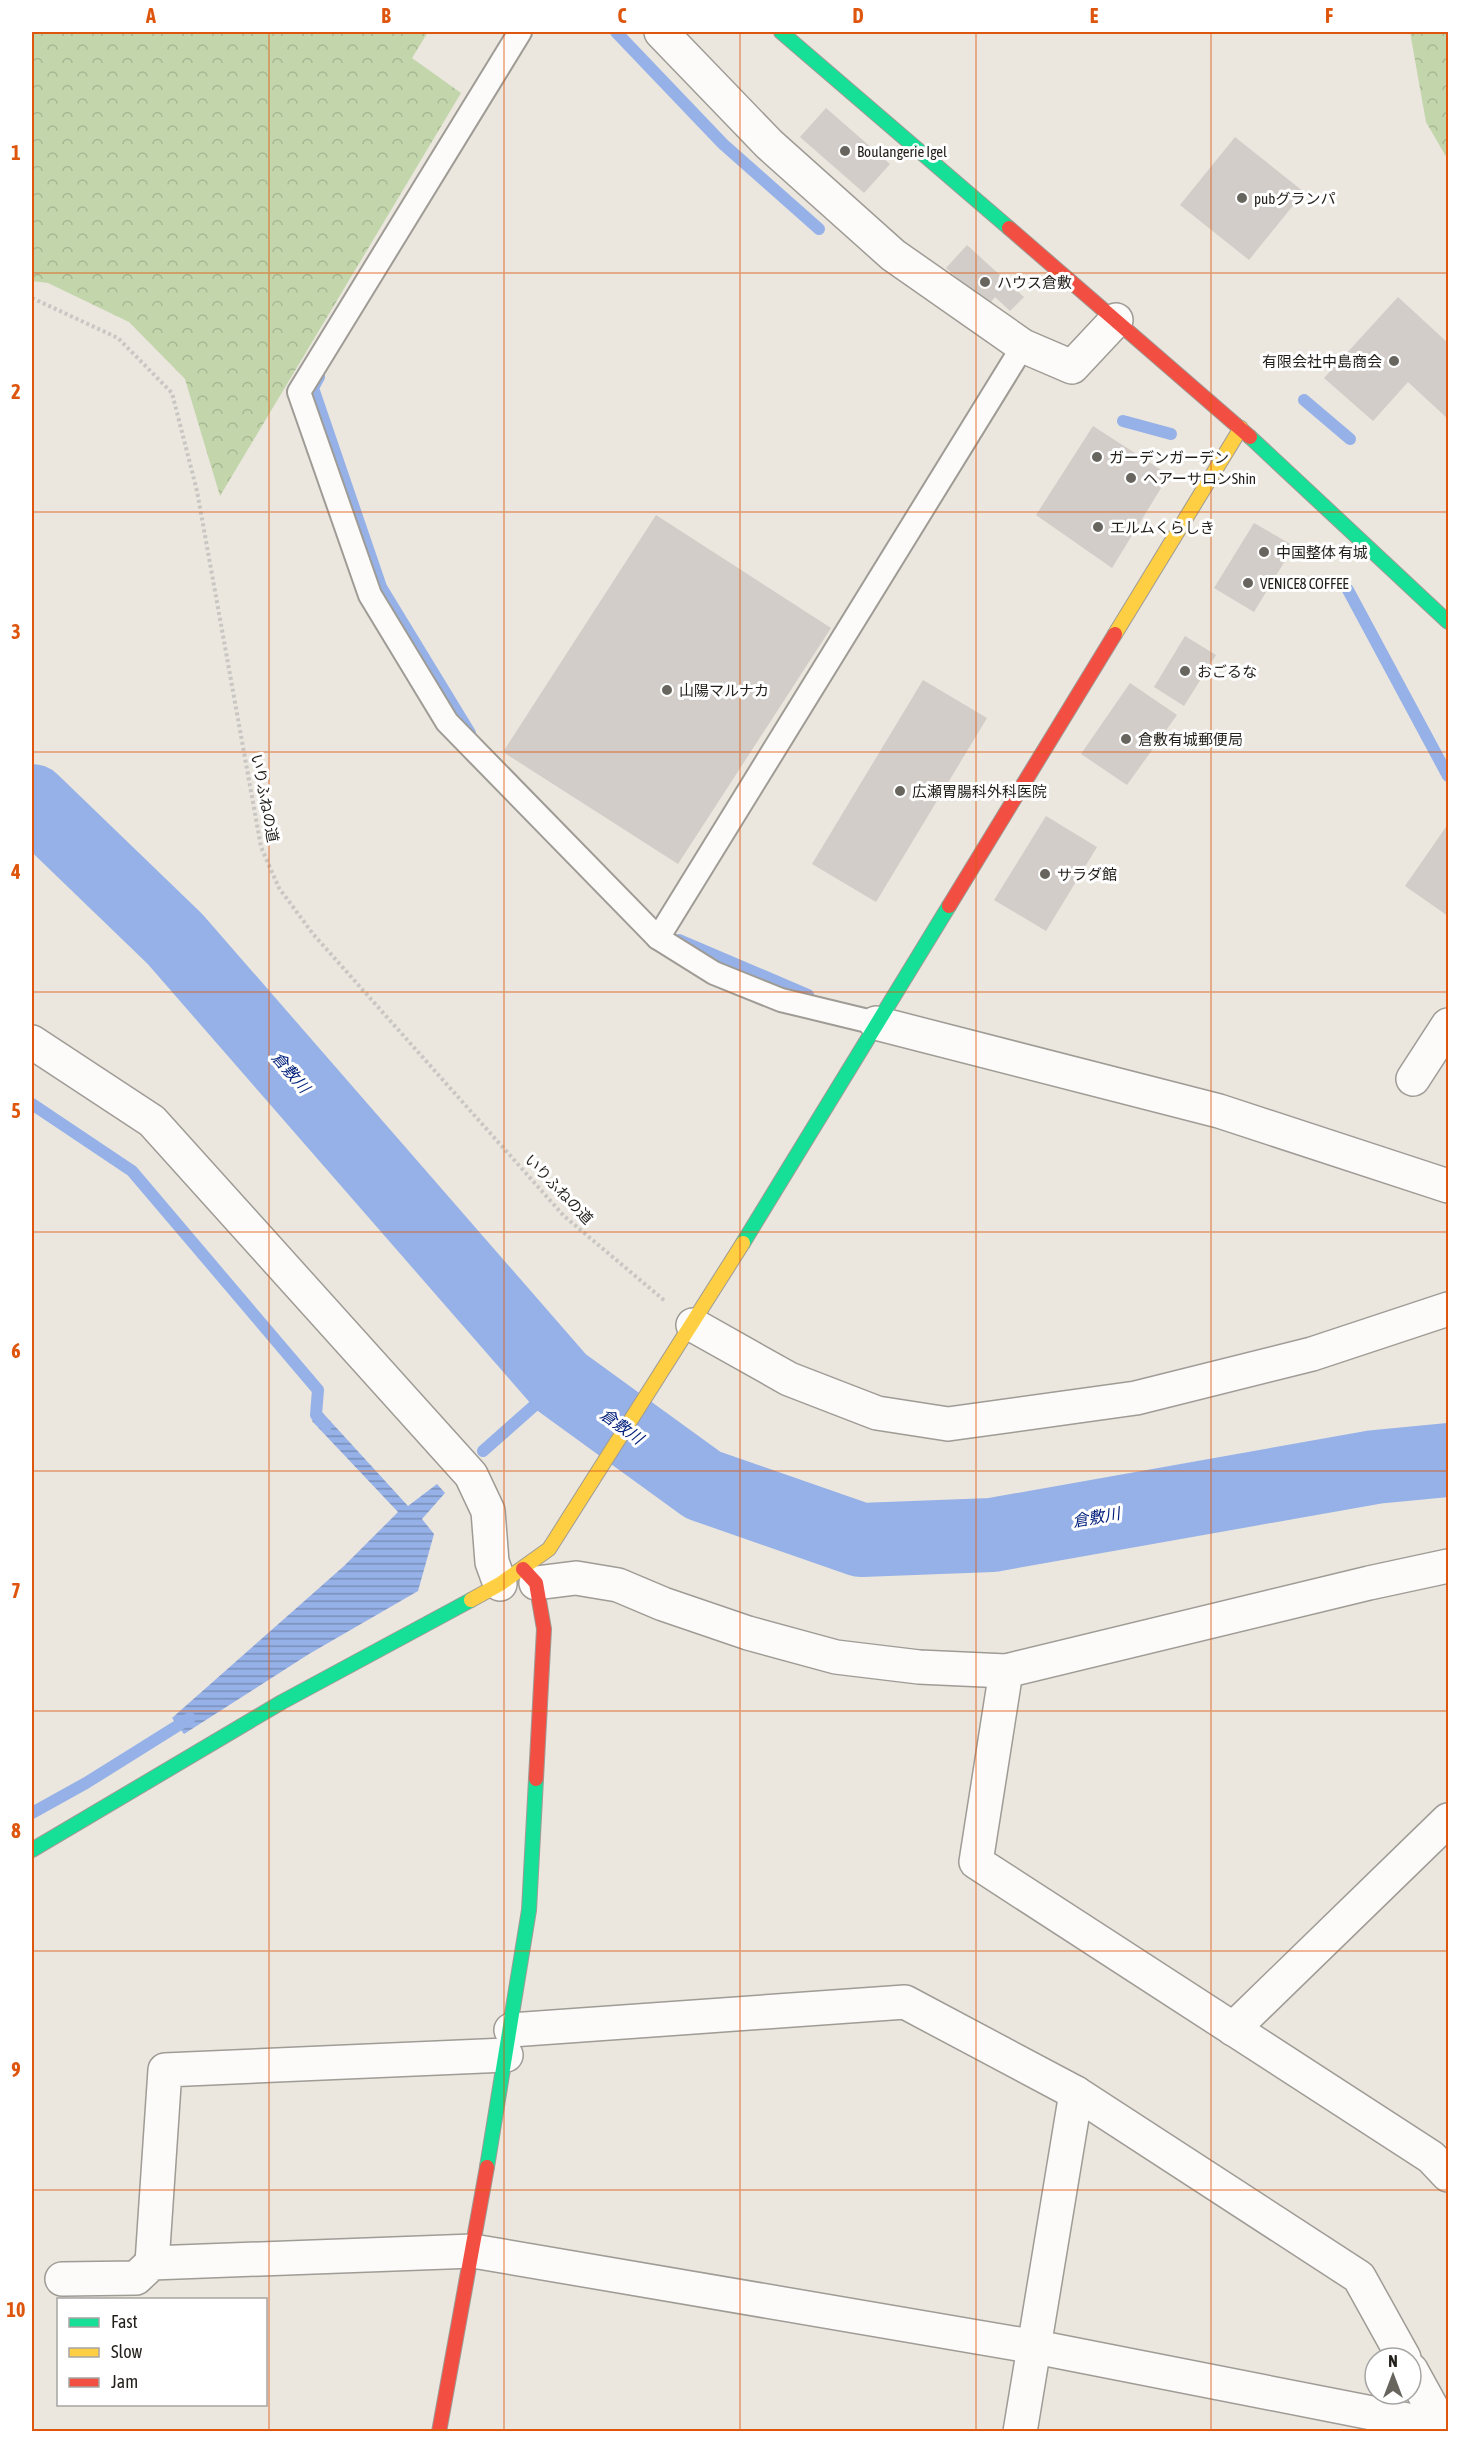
<svg xmlns="http://www.w3.org/2000/svg" width="1480" height="2463" font-family="'Asap Condensed','Noto Sans JP',sans-serif">
<style>
.forest{fill:url(#forest-crowns)}
.water{fill:url(#water-rules)}
.lines{fill:none;stroke-linecap:round;stroke-linejoin:round}
.stream{stroke:#95b1e7;stroke-width:12}
.river{stroke:#95b1e7;stroke-width:74}
.building{fill:#d2cdc8}
.lane-casing{stroke:#9f9b95;stroke-width:26}
.street-casing{stroke:#9f9b95;stroke-width:36}
.fast-casing{stroke:#9f9b95;stroke-width:16}
.slow-casing{stroke:#9f9b95;stroke-width:16}
.jam-casing{stroke:#9f9b95;stroke-width:16}
.path{stroke:#c9c7c3;stroke-width:4;stroke-dasharray:3 3;stroke-linecap:butt}
.lane{stroke:#fcfbfa;stroke-width:22}
.street{stroke:#fcfbfa;stroke-width:33}
.fast{stroke:#16e098;stroke-width:14}
.slow{stroke:#ffcf43;stroke-width:14}
.jam{stroke:#f24e42;stroke-width:14}
.grid{fill:none;stroke:#de560d;stroke-width:1.5;stroke-opacity:0.55}
.poi-dot{fill:#68655f;stroke:#fff;stroke-width:2}
.labels{text-anchor:middle;dominant-baseline:central;stroke-width:6;stroke-linejoin:round;paint-order:stroke}
.poi-label{font-size:15px;fill:#221f1a;stroke:#fff;text-anchor:start}
.street-label{font-size:15px;fill:#221f1a;stroke:#fff}
.water-label{font-size:16px;font-style:italic;fill:#001f7c;stroke:#fff}
.neatline{fill:none;stroke:#de560d;stroke-width:2}
.grid-label{font-size:20px;text-anchor:middle;font-weight:bold;fill:#de560d}
</style>
<defs>
<pattern id="forest-crowns" width="20" height="18" patternUnits="userSpaceOnUse" patternTransform="scale(1.5)"><rect width="20" height="18" fill="#c3d6ab"/><path d="M2 6a3 3 0 1 1 6 0M12 15a3 3 0 1 1 6 0" fill="none" stroke="#a7b793"/></pattern>
<pattern id="water-rules" width="6" height="5" patternUnits="userSpaceOnUse" patternTransform="scale(1.5)"><rect width="6" height="5" fill="#95b1e7"/><path d="M0 2.5h6" fill="none" stroke="#798fba"/></pattern>
</defs>
<rect width="100%" height="100%" fill="#ebe6de"/>
<g class="forest">
<path d="M32,32H428L412,58L461,93L220,496L185,379L129,322L48,283L32,281Z"/>
<path d="M1410,32H1448V160L1426,122Z"/>
</g>
<path class="water" d="M321,1411L408,1506L437,1484L445,1493L422,1519L434,1534L418,1591L309,1654L184,1734L172,1718L344,1566L398,1512L312,1421Z"/>
<g class="lines">
<g class="stream">
<path d="M616,32L723,144L819,229"/>
<path d="M319,377L313,388L381,587L470,733"/>
<path d="M1304,400L1350,439"/>
<path d="M1123,421L1171,434"/>
<path d="M1348,590L1448,776"/>
<path d="M679,940L808,995"/>
<path d="M32,1104L132,1171L318,1390L316,1415L326,1426"/>
<path d="M483,1451L561,1382"/>
<path d="M32,1813L86,1783L190,1718"/>
</g>
<path class="river" d="M32,801L175,939L561,1382L703,1485L861,1540L992,1535L1375,1467L1448,1460"/>
</g>
<g class="building">
<path d="M826,108L890,164L864,193L800,137Z"/>
<path d="M1235,137L1304,192L1249,260L1180,205Z"/>
<path d="M967,245L1024,297L1010,311L995,297L988,306L946,268Z"/>
<path d="M1398,297L1448,343V419L1408,382L1373,421L1324,378Z"/>
<path d="M1093,426L1169,475L1112,568L1036,515Z"/>
<path d="M656,515L831,628L678,864L503,752Z"/>
<path d="M1254,523L1294,546L1254,612L1214,588Z"/>
<path d="M1185,636L1216,655L1184,706L1154,687Z"/>
<path d="M923,680L987,718L876,902L812,864Z"/>
<path d="M1130,683L1177,715L1127,785L1081,754Z"/>
<path d="M1046,816L1097,847L1046,931L994,900Z"/>
<path d="M1448,824V916L1405,886Z"/>
</g>
<g class="lines">
<g class="lane-casing">
<g id="lane">
<path d="M520,32L299,392L370,595L447,722L658,938L714,973L781,1000L876,1023"/>
<path d="M658,938L1023,346"/>
</g>
</g>
<g class="street-casing">
<g id="street">
<path d="M661,32L769,144L893,255L1023,346L1072,367L1116,320"/>
<path d="M876,1023L1219,1111L1448,1186"/>
<path d="M32,1042L152,1121L471,1475L488,1511L492,1562L500,1584"/>
<path d="M1413,1079L1448,1025"/>
<path d="M693,1325L789,1379L877,1413L948,1424L1136,1398L1312,1354L1448,1309"/>
<path d="M536,1583L576,1578L618,1585L663,1604L748,1633L836,1657L919,1667L1006,1671L1369,1583L1448,1566"/>
<path d="M1006,1671L976,1862L1431,2157L1448,2175"/>
<path d="M1233,2029L1448,1820"/>
<path d="M511,2030L905,2002L1076,2093L1359,2277L1404,2358"/>
<path d="M152,2263L165,2070L506,2055"/>
<path d="M62,2279L136,2278L152,2263L473,2251L1036,2347L1443,2427"/>
<path d="M1411,2370L1445,2432"/>
<path d="M1020,2432L1076,2093"/>
</g>
</g>
<g class="fast-casing">
<g id="fast">
<path d="M781,32L1009,228"/>
<path d="M1250,437L1448,622"/>
<path d="M743,1243L949,906"/>
<path d="M32,1850L282,1702L471,1600"/>
<path d="M487,2167L529,1910L536,1779"/>
</g>
</g>
<g class="slow-casing">
<g id="slow">
<path d="M1115,634L1241,428"/>
<path d="M471,1600L500,1584L549,1549L743,1243"/>
</g>
</g>
<g class="jam-casing">
<g id="jam">
<path d="M1009,228L1250,437"/>
<path d="M949,906L1115,634"/>
<path d="M523,1569L536,1583L544,1629L536,1779"/>
<path d="M439,2432L487,2167"/>
</g>
</g>
<path class="path" d="M32,298L118,338L172,393L197,491L261,847L279,888L313,934L564,1216L665,1301"/>
<use href="#lane" class="lane"/>
<use href="#street" class="street"/>
<use href="#fast" class="fast"/>
<use href="#slow" class="slow"/>
<use href="#jam" class="jam"/>
</g>
<path class="grid" d="M269,32V2432M504,32V2432M740,32V2432M976,32V2432M1211,32V2432M32,273H1448M32,512H1448M32,752H1448M32,992H1448M32,1232H1448M32,1471H1448M32,1711H1448M32,1951H1448M32,2190H1448"/>
<g class="poi-dot">
<circle cx="845" cy="151" r="6"/>
<circle cx="1242" cy="198" r="6"/>
<circle cx="985" cy="282" r="6"/>
<circle cx="1394" cy="361" r="6"/>
<circle cx="1097" cy="457" r="6"/>
<circle cx="1131" cy="478" r="6"/>
<circle cx="1098" cy="527" r="6"/>
<circle cx="1264" cy="552" r="6"/>
<circle cx="1248" cy="583" r="6"/>
<circle cx="1185" cy="671" r="6"/>
<circle cx="667" cy="690" r="6"/>
<circle cx="1126" cy="739" r="6"/>
<circle cx="900" cy="791" r="6"/>
<circle cx="1045" cy="874" r="6"/>
</g>
<g class="labels">
<g class="poi-label">
<text x="857" y="151">Boulangerie Igel</text>
<text x="1254" y="198">pubグランパ</text>
<text x="997" y="282">ハウス倉敷</text>
<text x="1382" y="361" text-anchor="end">有限会社中島商会</text>
<text x="1109" y="457">ガーデンガーデン</text>
<text x="1143" y="478">ヘアーサロンShin</text>
<text x="1110" y="527">エルムくらしき</text>
<text x="1276" y="552">中国整体 有城</text>
<text x="1260" y="583">VENICE8 COFFEE</text>
<text x="1197" y="671">おごるな</text>
<text x="679" y="690">山陽マルナカ</text>
<text x="1138" y="739">倉敷有城郵便局</text>
<text x="912" y="791">広瀬胃腸科外科医院</text>
<text x="1057" y="874">サラダ館</text>
</g>
<g class="street-label">
<text transform="translate(265 798) rotate(79)">いりふねの道</text>
<text transform="translate(559 1189) rotate(46)">いりふねの道</text>
</g>
<g class="water-label">
<text transform="translate(291 1072) rotate(49)">倉敷川</text>
<text transform="translate(622 1426) rotate(36)">倉敷川</text>
<text transform="translate(1096 1517) rotate(-10)">倉敷川</text>
</g>
</g>
<rect width="1480" height="2463" fill="none" stroke="#ffffff" stroke-width="66"/>
<rect x="57" y="2298" width="210" height="108" fill="#ffffff" stroke="#a7a5a3" stroke-width="1.5"/>
<rect x="69" y="2318" width="30" height="9" fill="#16e098" stroke="#a7a5a3" stroke-width="1.5"/>
<text x="111" y="2328" font-size="18" fill="#221f1a">Fast</text>
<rect x="69" y="2348" width="30" height="9" fill="#ffcf43" stroke="#a7a5a3" stroke-width="1.5"/>
<text x="111" y="2358" font-size="18" fill="#221f1a">Slow</text>
<rect x="69" y="2378" width="30" height="9" fill="#f24e42" stroke="#a7a5a3" stroke-width="1.5"/>
<text x="111" y="2388" font-size="18" fill="#221f1a">Jam</text>
<g transform="translate(1393 2376)"><circle r="28" fill="#ffffff" stroke="#a7a5a3" stroke-width="1.5"/>
<path d="M0-4.5L10 22L0 15L-10 22Z" fill="#68655f"/>
<text y="-9" font-size="16" font-weight="bold" text-anchor="middle" fill="#221f1a">N</text>
</g>
<rect x="33" y="33" width="1414" height="2397" class="neatline"/>
<g class="grid-label">
<text x="151" y="23">A</text>
<text x="386" y="23">B</text>
<text x="622" y="23">C</text>
<text x="858" y="23">D</text>
<text x="1094" y="23">E</text>
<text x="1329" y="23">F</text>
<text x="16" y="160">1</text>
<text x="16" y="399">2</text>
<text x="16" y="639">3</text>
<text x="16" y="879">4</text>
<text x="16" y="1118">5</text>
<text x="16" y="1358">6</text>
<text x="16" y="1598">7</text>
<text x="16" y="1838">8</text>
<text x="16" y="2077">9</text>
<text x="16" y="2317">10</text>
</g>
</svg>
